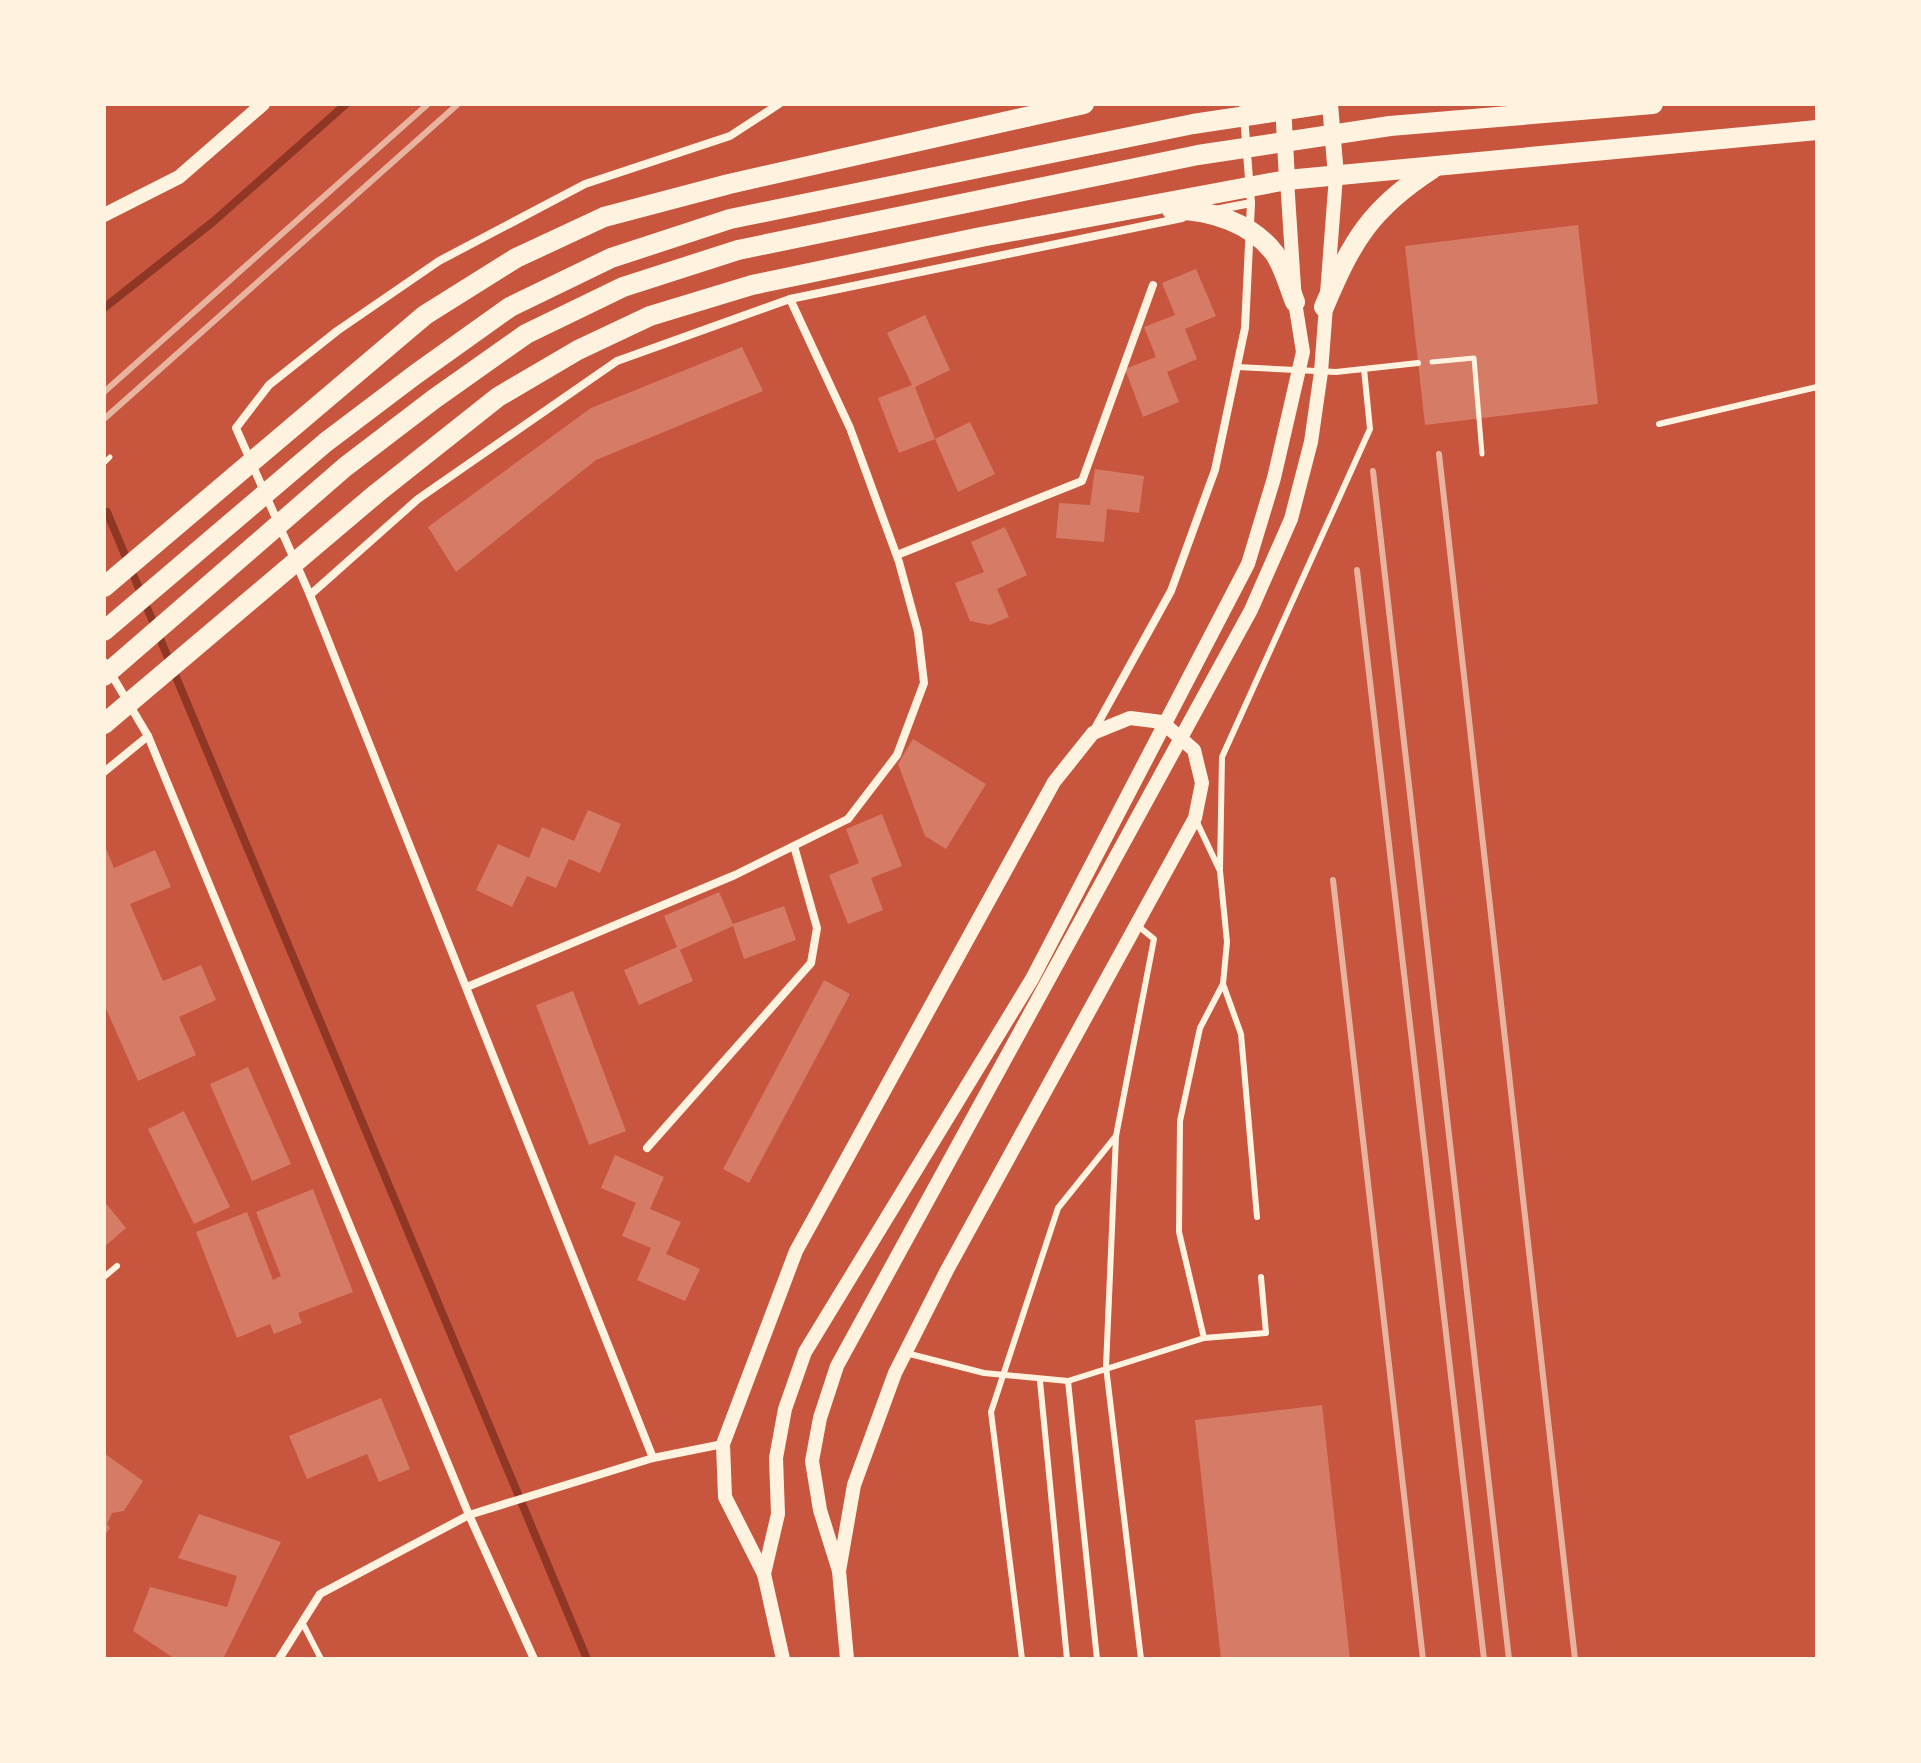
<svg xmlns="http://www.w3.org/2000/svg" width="1921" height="1763" font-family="Mulish,sans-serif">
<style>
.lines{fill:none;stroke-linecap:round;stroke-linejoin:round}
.stream{stroke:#8f3625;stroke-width:8}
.building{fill:#d67c66}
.path{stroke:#fff3e0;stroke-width:5}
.service{stroke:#fff3e0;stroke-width:6}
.minor{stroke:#fff3e0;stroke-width:8}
.tertiary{stroke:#fff3e0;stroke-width:14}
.secondary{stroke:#fff3e0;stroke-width:16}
.trunk{stroke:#fff3e0;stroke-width:20}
.rail{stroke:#e9b49f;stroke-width:6}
</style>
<rect width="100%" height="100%" fill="#c8553d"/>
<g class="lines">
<g class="stream">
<path d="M104,308L214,221L346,104"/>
<path d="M104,514L107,512L587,1659"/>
</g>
</g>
<g class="building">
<path d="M1578,225L1598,404L1425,425L1405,246Z"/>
<path d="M1196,269L1216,316L1185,329L1197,359L1167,372L1179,402L1143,417L1125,369L1156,357L1144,327L1175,315L1162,283Z"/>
<path d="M925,315L950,370L915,387L935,439L970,422L995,474L958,492L935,439L899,453L878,398L912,385L887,333Z"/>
<path d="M742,347L763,391L596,460L456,572L428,527L591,408Z"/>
<path d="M1095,469L1144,476L1139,513L1107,509L1104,542L1056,538L1059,503L1090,505Z"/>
<path d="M1005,527L1027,575L997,589L1009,617L990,625L970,621L955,583L984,572L971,542Z"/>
<path d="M913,739L986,784L946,849L925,836L898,764Z"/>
<path d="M588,810L621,824L600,873L569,859L556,888L527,876L512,907L476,890L498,844L529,858L542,827L574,841Z"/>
<path d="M882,814L902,866L871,878L883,910L848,924L829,875L859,863L846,829Z"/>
<path d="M104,844L114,868L155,850L171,887L130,904L163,981L201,965L216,1000L179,1017L196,1055L138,1081L104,1004Z"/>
<path d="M719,892L733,924L784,906L796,940L744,959L733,926L680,950L693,981L639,1005L624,970L677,947L664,916Z"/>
<path d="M824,980L850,994L749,1183L723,1169Z"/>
<path d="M573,991L626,1131L589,1145L536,1005Z"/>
<path d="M248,1067L291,1164L252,1181L210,1084Z"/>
<path d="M184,1111L230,1207L194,1224L148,1129Z"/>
<path d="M615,1155L664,1177L650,1209L681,1222L666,1254L700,1269L685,1301L637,1280L651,1248L622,1236L636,1203L601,1188Z"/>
<path d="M313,1189L353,1292L298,1313L302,1323L274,1334L270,1324L237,1338L196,1232L247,1212L273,1280L281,1276L256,1212Z"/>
<path d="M104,1201L126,1228L104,1247Z"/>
<path d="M381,1398L410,1469L379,1482L367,1454L307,1479L289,1436Z"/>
<path d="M1322,1405L1350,1659H1221L1195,1420Z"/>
<path d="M104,1453L143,1481L124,1511L112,1513L107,1524L110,1528L104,1536Z"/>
<path d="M199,1514L281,1542L223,1659H175L133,1631L150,1587L227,1607L237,1576L178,1558Z"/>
</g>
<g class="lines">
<g class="path">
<path d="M1432,362L1474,358L1482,454"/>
<path d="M104,463L110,457"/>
</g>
<g class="service">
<path d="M1237,367L1336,372L1418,363"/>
<path d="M1659,424L1817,387"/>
<path d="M1220,869L1222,757L1370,429L1364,369"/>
<path d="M1138,926L1154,939L1116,1136L1106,1367L1141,1659"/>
<path d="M1223,984L1241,1034L1257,1217"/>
<path d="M104,1277L117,1266"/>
<path d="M1204,1338L1266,1333L1261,1277"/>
<path d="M906,1353L984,1373L1068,1381L1204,1338L1179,1232L1180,1121L1200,1028L1223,984L1227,942L1220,871L1195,818"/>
<path d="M1040,1381L1067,1659"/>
<path d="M1068,1381L1097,1659"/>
<path d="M302,1622L321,1659"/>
<path d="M1022,1659L991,1412L1058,1208L1116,1136"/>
</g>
<g class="minor">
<path d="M1215,210L1251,203L1243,104"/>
<path d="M897,555L1082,481L1153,285"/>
<path d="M310,595L418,499L617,361L790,299L1182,218"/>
<path d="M104,662L148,736L469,1515L534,1659"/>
<path d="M1093,732L1171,591L1215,470L1245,328L1251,203"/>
<path d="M104,772L148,736"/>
<path d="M467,987L735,875L848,819L897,755L924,683L918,632L899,562L850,428L790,299"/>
<path d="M647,1148L811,963L817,928L794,846"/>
<path d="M653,1458L310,595L236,428L269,385L337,331L439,261L585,184L730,136L779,104"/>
<path d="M279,1659L320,1594L469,1515L653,1458L723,1444"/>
</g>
<g class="tertiary">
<path d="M104,215L179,177L263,104"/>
<path d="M764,1574L725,1497L723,1444L796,1251L1054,782L1093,733L1130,718L1162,722L1194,750L1202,783L1195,818L947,1270L895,1373L854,1485L839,1571"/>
<path d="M783,1659L764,1574L778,1514L776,1458L785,1409L805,1352L1032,979L1248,564L1274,478L1303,352L1295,302L1287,180"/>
<path d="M847,1659L839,1571L820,1510L812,1461L820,1418L837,1366L1251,610L1291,519L1311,442L1321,372L1336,176"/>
</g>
<g class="secondary">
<path d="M1283,104L1287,180"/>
<path d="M1330,104L1336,176"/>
</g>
<g class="trunk">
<path d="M1172,210C1209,209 1252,223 1275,254C1284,268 1289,287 1295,302"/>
<path d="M1324,307C1352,241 1370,209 1432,169"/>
<path d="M104,587L425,315L516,258L604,217L729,184L1084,104"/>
<path d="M104,631L326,442L416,374L510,307L611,258L730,219L1193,124L1325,104"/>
<path d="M104,676L345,467L434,399L526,334L623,287L738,250L1198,155L1390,126L1653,104"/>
<path d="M104,724L377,493L498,397L578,350L650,316L752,285L981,237L1287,180L1817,130"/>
</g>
<g class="rail">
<path d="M104,392L428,104"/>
<path d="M104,419L458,104"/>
<path d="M1439,454L1575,1659"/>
<path d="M1373,471L1509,1659"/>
<path d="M1357,570L1484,1659"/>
<path d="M1333,880L1423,1659"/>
</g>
</g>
<rect width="1921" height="1763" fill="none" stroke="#fff3e0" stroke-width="212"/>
</svg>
